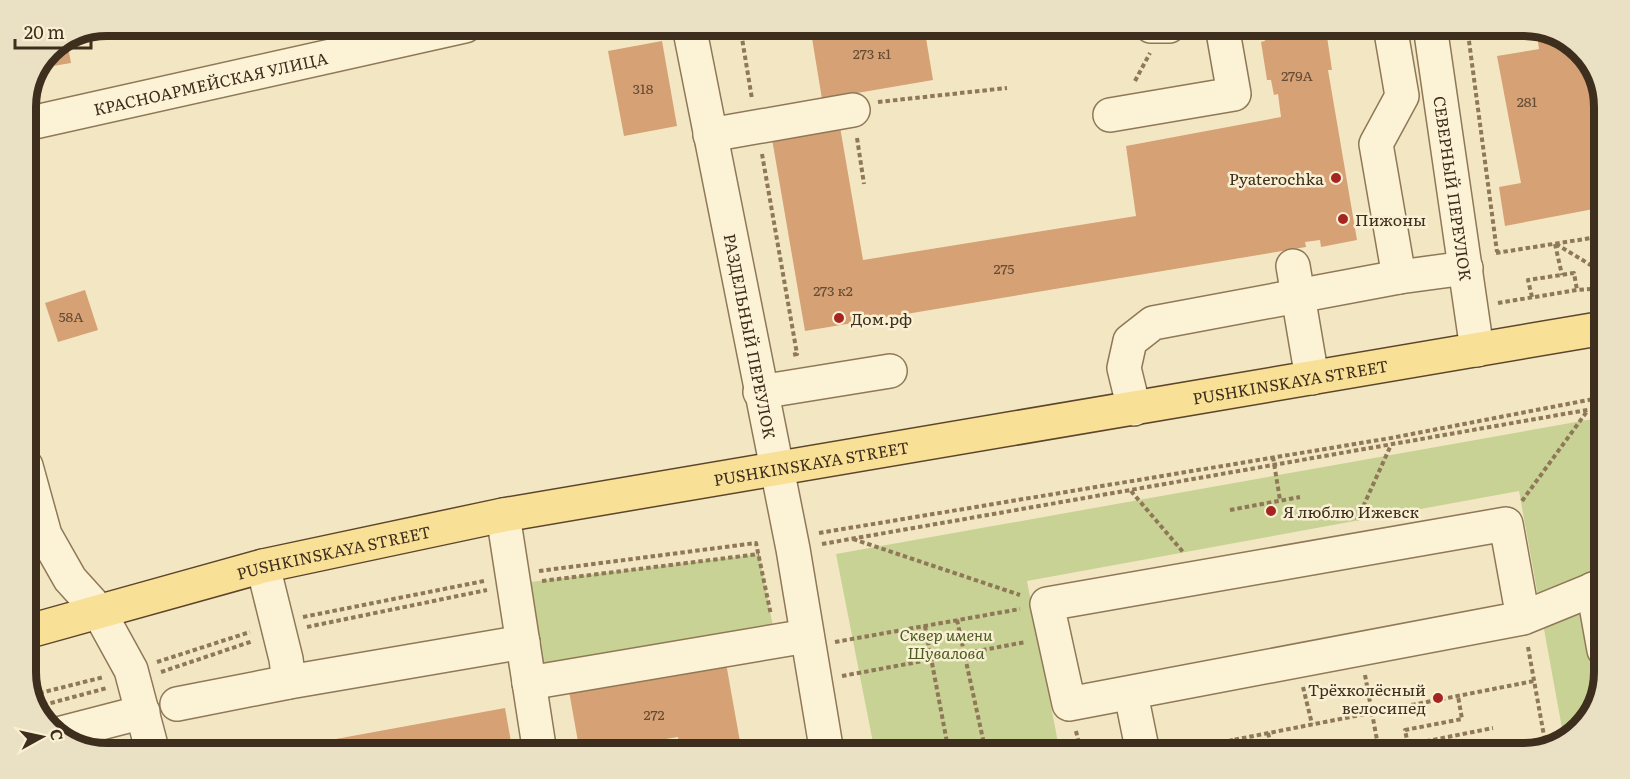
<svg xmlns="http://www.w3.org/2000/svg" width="1630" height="779" font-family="Literata,serif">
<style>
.green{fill:#c8d295}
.building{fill:#d5a175}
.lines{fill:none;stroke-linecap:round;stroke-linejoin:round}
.minor-casing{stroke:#8f7857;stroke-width:36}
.major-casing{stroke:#5d452c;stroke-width:36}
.path{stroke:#8f7857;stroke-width:4;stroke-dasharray:4.5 3;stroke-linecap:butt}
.minor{stroke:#fcf3d7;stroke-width:33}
.major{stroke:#f9e097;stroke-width:33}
.poi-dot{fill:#a52620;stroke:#f9f0d3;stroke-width:2}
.labels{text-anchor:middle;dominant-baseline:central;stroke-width:5;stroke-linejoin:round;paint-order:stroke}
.number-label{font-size:14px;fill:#644b33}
.street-label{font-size:16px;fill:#3e2e1d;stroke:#f9f0d3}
.poi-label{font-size:16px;fill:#3e2e1d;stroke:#f9f0d3;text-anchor:start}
.park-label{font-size:16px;font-style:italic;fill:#4b5c21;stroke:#f9f0d3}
.rim{fill:none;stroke:#3e2e1d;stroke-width:8}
</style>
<rect width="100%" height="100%" fill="#f3e7c3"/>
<g class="green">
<path d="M1604,417V672C1599,698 1593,729 1563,734L1519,491L1027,581L1060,753H875L836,554Z"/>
<path d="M759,554L776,642L529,683L514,584Z"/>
</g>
<g class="building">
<path d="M810,26H924L933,80L822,99Z"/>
<path d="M1263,26H1321L1322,31L1326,30L1332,70H1328L1357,240L1321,247L1320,240L1305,242L1306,247L805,331L772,139L840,127L863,260L1136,216L1126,146L1281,117L1278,94L1274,95L1271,80H1267L1261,42L1265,41Z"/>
<path d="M1536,28L1559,34L1591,61L1598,90H1600L1604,102V207L1505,226L1499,187L1521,183L1497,56L1539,49Z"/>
<path d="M662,41L677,126L624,136L608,51Z"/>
<path d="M67,42L71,63L41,68L50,49Z"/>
<path d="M85,290L98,330L58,342L45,303Z"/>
<path d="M726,663L742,753H680L678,737L580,753L569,691Z"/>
<path d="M505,708L513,753H265V752Z"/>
<path d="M1457,748L1458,753H1436V752Z"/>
</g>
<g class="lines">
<g class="minor-casing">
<g id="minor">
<path id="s1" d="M689,26L793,549L827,753"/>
<path d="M1151,26H1169"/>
<path d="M1390,26L1402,96L1376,144L1399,277"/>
<path id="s2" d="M1430,26L1477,350"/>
<path d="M1110,115L1234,94L1222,26"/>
<path id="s3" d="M26,124L465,26"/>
<path d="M710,135L853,110"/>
<path d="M1293,266L1312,378"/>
<path d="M760,392L890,371"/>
<path d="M1134,409L1124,368L1130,341L1153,323L1399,277L1466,268"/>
<path d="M26,466L45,535L70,579L98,610L131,670L153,753"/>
<path d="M503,515L540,753"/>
<path d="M263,566L286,659L289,682"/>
<path d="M1593,589L1604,650"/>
<path d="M1523,618L1506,524L1047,604L1069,704L1523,618L1604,585"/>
<path d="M529,683L807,636"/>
<path d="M1131,694L1143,753"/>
<path d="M177,704L289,682L523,642"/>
<path d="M58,734L143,712"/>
</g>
</g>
<g class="major-casing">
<g id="major">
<path id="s4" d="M26,632L263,566L503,515L1604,328"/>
</g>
</g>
<g class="path">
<path d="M740,26L752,99"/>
<path d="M1467,26L1497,252"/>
<path d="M1135,81L1150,53"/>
<path d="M878,102L1007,88"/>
<path d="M857,138L864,184"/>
<path d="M762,154L797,354L792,355"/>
<path d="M1555,244L1562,275"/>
<path d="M1556,244L1594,267L1604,286"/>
<path d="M1496,253L1604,236"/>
<path d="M1532,297L1528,280L1574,273L1577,290"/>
<path d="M1498,303L1577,290L1604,288"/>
<path d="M1273,457L1280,500"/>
<path d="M1131,491L1183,552"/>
<path d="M1522,501L1588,410"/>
<path d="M1230,510L1300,497"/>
<path d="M1357,520L1391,445"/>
<path d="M819,533L1391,438L1604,397"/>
<path d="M853,539L1020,595"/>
<path d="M822,544L1604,407"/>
<path d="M539,571L756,543L771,615"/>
<path d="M542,581L759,554"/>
<path d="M303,617L484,581"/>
<path d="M957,620L986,753"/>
<path d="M925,626L949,753"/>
<path d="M307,627L487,590"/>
<path d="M835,642L1020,609"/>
<path d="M1528,647L1546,747"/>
<path d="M157,662L250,632"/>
<path d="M161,672L253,641"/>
<path d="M1365,675L1379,751"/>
<path d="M842,676L1026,642"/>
<path d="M1303,687L1312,724"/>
<path d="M32,695L104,677"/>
<path d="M36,707L107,688"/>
<path d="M1076,731L1081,753"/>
<path d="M1268,733L1273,753"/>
<path d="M1408,745L1405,730L1462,719L1458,696"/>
<path d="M1170,753L1233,740"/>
<path d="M1236,753L1233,740L1534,681"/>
<path d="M1278,753L1330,744L1331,753"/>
<path d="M1367,753L1493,728"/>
</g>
<use href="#minor" class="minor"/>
<use href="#major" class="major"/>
</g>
<g class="poi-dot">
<circle cx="1336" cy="178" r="6"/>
<circle cx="1343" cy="219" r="6"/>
<circle cx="839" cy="318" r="6"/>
<circle cx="1271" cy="511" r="6"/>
<circle cx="1438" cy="698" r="6"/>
</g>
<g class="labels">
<g class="number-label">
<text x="872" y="53">273 к1</text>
<text x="1297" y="75">279А</text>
<text x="643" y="88">318</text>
<text x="1527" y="101">281</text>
<text x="1004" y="268">275</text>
<text x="833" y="290">273 к2</text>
<text x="71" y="316">58А</text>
<text x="654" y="714">272</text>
</g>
<g class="street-label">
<text stroke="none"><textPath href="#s3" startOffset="189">КРАСНОАРМЕЙСКАЯ УЛИЦА</textPath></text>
<text stroke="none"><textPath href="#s2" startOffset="164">СЕВЕРНЫЙ ПЕРЕУЛОК</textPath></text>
<text stroke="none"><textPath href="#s1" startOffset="316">РАЗДЕЛЬНЫЙ ПЕРЕУЛОК</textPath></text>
<text stroke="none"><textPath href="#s4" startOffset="1290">PUSHKINSKAYA STREET</textPath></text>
<text stroke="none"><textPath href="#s4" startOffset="804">PUSHKINSKAYA STREET</textPath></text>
<text stroke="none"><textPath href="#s4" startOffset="318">PUSHKINSKAYA STREET</textPath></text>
</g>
<g class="poi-label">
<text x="1324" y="178" text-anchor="end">Pyaterochka</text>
<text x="1355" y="219">Пижоны</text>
<text x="851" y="318">Дом.рф</text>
<text x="1283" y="511">Я люблю Ижевск</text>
<text x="1426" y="689" text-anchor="end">Трёхколёсный<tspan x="1426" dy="18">велосипед</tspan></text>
</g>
<g class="park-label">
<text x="946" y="634">Сквер имени<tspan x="946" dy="18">Шувалова</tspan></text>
</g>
</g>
<path d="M0 0H1630V779H0ZM107 36H1523A71 71 0 0 1 1594 107V672A71 71 0 0 1 1523 743H107A71 71 0 0 1 36 672V107A71 71 0 0 1 107 36Z" fill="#eae0c4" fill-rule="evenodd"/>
<path class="rim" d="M107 36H1523A71 71 0 0 1 1594 107V672A71 71 0 0 1 1523 743H107A71 71 0 0 1 36 672V107A71 71 0 0 1 107 36Z"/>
<g transform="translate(42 737) rotate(82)" stroke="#f9f0d3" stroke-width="4.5" paint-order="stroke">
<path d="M0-4.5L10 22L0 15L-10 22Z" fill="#3e2e1d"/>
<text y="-9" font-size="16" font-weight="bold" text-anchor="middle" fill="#3e2e1d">С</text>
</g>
<path d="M15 39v9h76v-9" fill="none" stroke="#3e2e1d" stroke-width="3"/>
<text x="24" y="39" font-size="18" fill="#3e2e1d" stroke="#f9f0d3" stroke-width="4.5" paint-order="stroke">20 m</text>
</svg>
